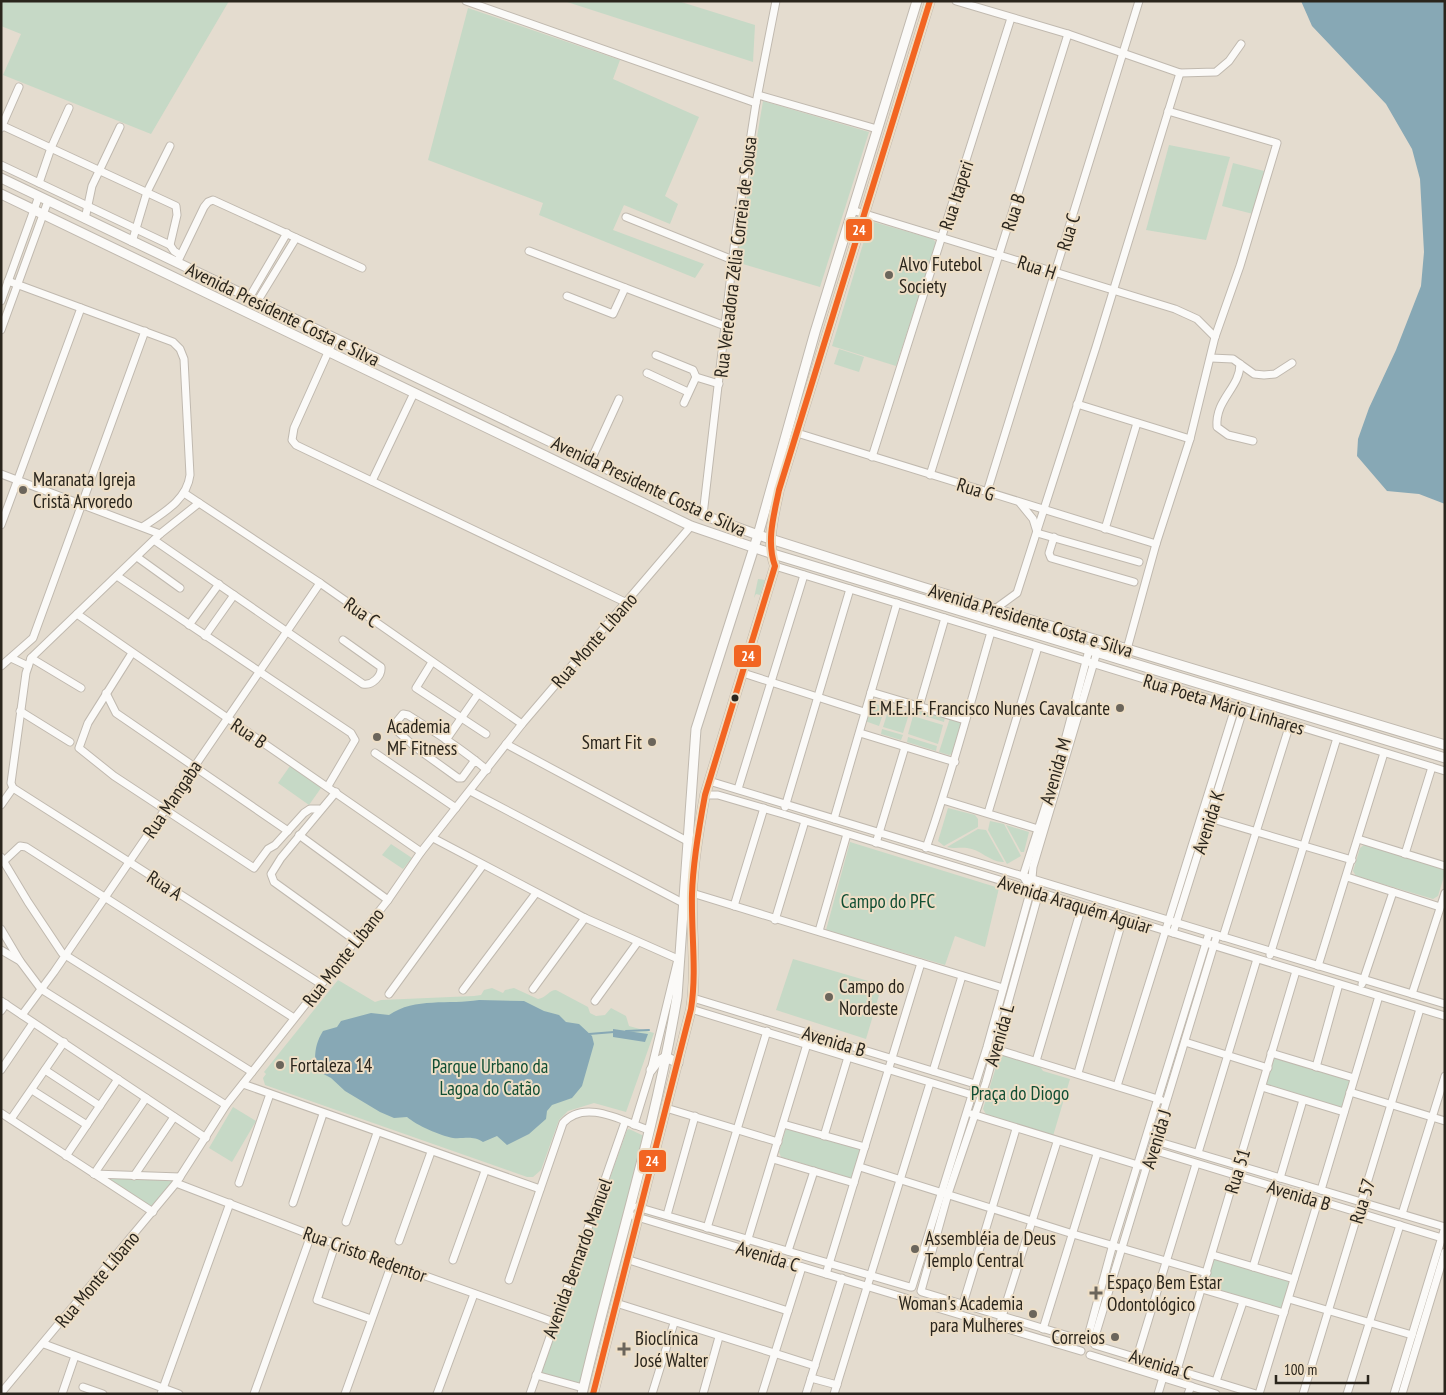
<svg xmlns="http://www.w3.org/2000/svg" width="1446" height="1395" font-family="'PT Sans Narrow',sans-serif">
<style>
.green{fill:#c6d9c6}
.water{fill:#87a8b5}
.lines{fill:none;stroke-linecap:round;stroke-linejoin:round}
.stream{stroke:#87a8b5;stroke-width:2}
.minor-casing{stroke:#c0b9af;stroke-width:9}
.major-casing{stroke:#c0b9af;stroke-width:11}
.minor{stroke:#fbfaf8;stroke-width:7}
.major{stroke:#fbfaf8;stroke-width:9}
.bus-1-casing{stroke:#eddec6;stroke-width:10}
.bus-1{stroke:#f26522;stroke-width:6}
.poi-dot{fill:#6b655b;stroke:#eddec6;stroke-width:2}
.bus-dot{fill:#2a251c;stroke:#eddec6;stroke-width:2}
.labels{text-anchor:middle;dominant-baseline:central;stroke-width:4;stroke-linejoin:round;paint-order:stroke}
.street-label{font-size:19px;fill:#2a251c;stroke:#eddec6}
.poi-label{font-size:19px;fill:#2a251c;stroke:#eddec6;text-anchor:start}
.park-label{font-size:19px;fill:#114e33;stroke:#eddec6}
.line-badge{stroke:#eddec6;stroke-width:2}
.badge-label{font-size:14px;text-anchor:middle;font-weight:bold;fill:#fff}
</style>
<rect width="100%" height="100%" fill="#e4dccf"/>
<g class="green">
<path d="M1,1H229L151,134L3,75L21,34L1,26Z"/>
<path d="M564,1H678L755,25L753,62Z"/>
<path d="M468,8L620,60L613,79L699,117L665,196L678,204L670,224L624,205L613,230L704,264L695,278L539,215L543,203L428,160Z"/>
<path d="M763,101L869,132L820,287L736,262Z"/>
<path d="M1169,145L1230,157L1206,240L1146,230Z"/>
<path d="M1233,163L1264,171L1253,214L1222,206Z"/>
<path d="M870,221L933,239L936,243L896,366L832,346Z"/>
<path d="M839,349L864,357L859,372L834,364Z"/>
<path d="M758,579L765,580L760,595L756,594L754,598Z"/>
<path d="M871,703L885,707L882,715L868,711Z"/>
<path d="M889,708L909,714L903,733L883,727Z"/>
<path d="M916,708L945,717L944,722L915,713Z"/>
<path d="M868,713L882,717L879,726L865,721Z"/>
<path d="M913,716L943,725L938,744L908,734Z"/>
<path d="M950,718L960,721L962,725L955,753L949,755L939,752Z"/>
<path d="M882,729L903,735L901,740L881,734Z"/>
<path d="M908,737L937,746L936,751L907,742Z"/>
<path d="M290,766L321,788L309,805L278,783Z"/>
<path d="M948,808L975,815L978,819V827L944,846L938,841Z"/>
<path d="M990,821L1004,824L1021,856L1007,864L988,830Z"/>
<path d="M1006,825L1029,832L1024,852H1021Z"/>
<path d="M978,829L986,830L1004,862C991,863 980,849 967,848C960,847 955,849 947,847Z"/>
<path d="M850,842L999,888L985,947L955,936L945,965L826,930Z"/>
<path d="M391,844L412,858L403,869L382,855Z"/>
<path d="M1364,845L1442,868L1445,873L1438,896L1433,899L1356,876L1353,871L1360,848Z"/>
<path d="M793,959L882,985L866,1039L776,1010Z"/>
<path d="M338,980L375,1002L381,1000L474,996L481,995L484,990L492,988L503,993L505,990L514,988L538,999C546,998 549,990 556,990L588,1007L590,1013L596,1016L605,1015L611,1008L626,1016L629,1026L654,1033L626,1112L594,1103L568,1111L559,1120L541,1170L533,1177H527L265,1085L263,1078L266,1074L264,1072Z"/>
<path d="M1000,1054L1039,1065L1043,1071L1070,1079L1053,1136L987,1116L983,1109Z"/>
<path d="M1276,1057L1348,1078L1350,1082L1343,1106L1338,1109L1268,1088L1266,1084L1273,1060Z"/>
<path d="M233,1107L256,1121L232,1162L209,1148Z"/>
<path d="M790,1126L861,1147L856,1177L851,1178L781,1157L779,1152L786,1129Z"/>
<path d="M629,1129L644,1136L581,1384L541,1373L627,1130Z"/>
<path d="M108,1178L175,1181L153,1208Z"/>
<path d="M1218,1257L1289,1278L1291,1282L1285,1308L1279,1309L1209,1288L1207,1283L1214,1260Z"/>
</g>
<g class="water">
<path d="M1301,1H1445V504L1419,494L1387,491L1357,456L1358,439L1369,408L1396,350L1421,286L1424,252L1420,179L1412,149L1386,104L1312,26Z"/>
<path d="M479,1000L524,1001L544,1011L559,1015L566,1022L579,1024L592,1036L594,1044L582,1086L572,1098L552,1105L547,1111L546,1119L529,1134L507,1145L497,1136L483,1142C472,1135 465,1139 453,1138C441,1136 416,1125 407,1117L394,1118L380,1112L345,1091L331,1078L316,1070C314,1055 315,1044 323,1031L337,1027L341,1021L371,1013L389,1015C415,997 449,1005 479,1000Z"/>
<path d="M613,1029L648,1034L645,1042L613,1037Z"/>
</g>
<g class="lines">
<g class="stream">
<path d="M626,1031L649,1030"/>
<path d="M589,1034L614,1032"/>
</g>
<g class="minor-casing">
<g id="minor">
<path d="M466,1L756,103"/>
<path d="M956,1L1068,34L1180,73L1216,72L1229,61L1241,44"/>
<path d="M758,95L877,129"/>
<path d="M1,125L176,206L177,215L170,245"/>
<path d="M1,128L19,87"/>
<path d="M1,165L170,245L174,251L180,255"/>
<path d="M39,183L51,148L69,108"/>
<path d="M852,210L1175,309L1197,319L1215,337"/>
<path d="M626,217L733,260"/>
<path d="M85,219L92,186L120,127"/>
<path d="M132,242L147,192L170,146"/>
<path d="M529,251L725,326"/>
<path d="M177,263L204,207L208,202L213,200L362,268"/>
<path d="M8,281L173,342L180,349L184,359L190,475C187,500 163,513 144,526"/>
<path d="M567,296L613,314L625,288"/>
<path d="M249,298L287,233"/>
<path d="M1,301L39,196"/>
<path d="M257,302L296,238"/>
<path d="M1,330L48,201"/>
<path d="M334,339L294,428L292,440L296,445L627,603"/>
<path d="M656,355L693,370L696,377"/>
<path d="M1211,358L1233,359L1254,374L1264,375L1275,374L1292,363"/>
<path d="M1240,364C1240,388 1215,399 1217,427L1228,435L1253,441"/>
<path d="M647,373L688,392"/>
<path d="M684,403L696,377L719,384"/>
<path d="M1077,404L1190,439"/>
<path d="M797,433L1156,544"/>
<path d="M872,457L1011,18"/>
<path d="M591,460L619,399"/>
<path d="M1,474L160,534"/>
<path d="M930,475L1068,34"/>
<path d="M372,481L414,393"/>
<path d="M987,492L1139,1"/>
<path d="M184,493L320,583L522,724"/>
<path d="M199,503L160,534L31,658L26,673L11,783L13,788L321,984"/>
<path d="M1020,503L1033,519L1037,532"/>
<path d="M703,515L736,231L756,103L776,1"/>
<path d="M1,525L81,308"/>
<path d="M1105,529L1137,423"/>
<path d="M1037,533L1139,562"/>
<path d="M1054,537L1049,553L1051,558L1134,582"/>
<path d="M154,540L363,684C372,686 382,676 381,667L343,640"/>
<path d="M137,557L180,588"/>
<path d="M775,566L1445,771"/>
<path d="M117,576L351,733L355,740L328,786"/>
<path d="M77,614L421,852"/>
<path d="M992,620L995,609L1017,593L1096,347L1180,73"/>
<path d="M189,625L219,584"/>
<path d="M205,636L234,595"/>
<path d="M1127,649L1156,544L1190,439L1215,337L1240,266L1277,143L1168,111"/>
<path d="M132,653L88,723L79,748L114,776L254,868L268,849L275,845L304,813L310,809H319"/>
<path d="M11,658L28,666"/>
<path d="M31,658L81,688"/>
<path d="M432,662L416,688L486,734"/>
<path d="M1,666L33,638L145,331"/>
<path d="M743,673L864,712"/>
<path d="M871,692L965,720"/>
<path d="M106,693L116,713L288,831"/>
<path d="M919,707L945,618"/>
<path d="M20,711L70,742"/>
<path d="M860,733L955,762"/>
<path d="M446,740L478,694"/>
<path d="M506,744L689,842"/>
<path d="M375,753L456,808"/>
<path d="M475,760L462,778H458L415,747L395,729L394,725L403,714L408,715C435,732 462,749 487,770"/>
<path d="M709,781L1445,1004"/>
<path d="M738,789L804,575"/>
<path d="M470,791L683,903H687"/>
<path d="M336,792L281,858L271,874L274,882L356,941"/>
<path d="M705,795H718L783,814L1445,1016"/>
<path d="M943,800L1038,829"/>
<path d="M1,805L13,788"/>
<path d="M785,807L850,589"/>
<path d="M988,813L1038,647"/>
<path d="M1206,817L1352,860"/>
<path d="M834,819L897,603"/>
<path d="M299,835L388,900"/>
<path d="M433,838L585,918L678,959L651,1070L634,1125"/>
<path d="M1358,839L1445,866"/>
<path d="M876,843L905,747"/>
<path d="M926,848C951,777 970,704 991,632"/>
<path d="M1405,854L1432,767"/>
<path d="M1,857L28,902L62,953L252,1072"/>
<path d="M4,861L20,846L26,847L294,1018"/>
<path d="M1347,877L1440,907"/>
<path d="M692,893L1003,988"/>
<path d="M734,906L764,808"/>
<path d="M775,920L805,821"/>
<path d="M1,929L20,961"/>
<path d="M819,931L847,834"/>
<path d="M1173,933L1243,710"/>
<path d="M1223,937L1290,724"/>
<path d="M1,950L20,961L41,989L226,1105"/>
<path d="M1270,955L1337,738"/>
<path d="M1318,966L1384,753"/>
<path d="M1362,984L1393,892"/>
<path d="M533,989L585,918"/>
<path d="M463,990L536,893"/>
<path d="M389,994L483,865"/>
<path d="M1412,994L1445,893"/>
<path d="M693,998L975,1084"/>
<path d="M1,1001L206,1138"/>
<path d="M595,1001L637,943"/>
<path d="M691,1009L972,1095"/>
<path d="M1,1011L6,1004"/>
<path d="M22,1015L54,972L320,583"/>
<path d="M1185,1042L1268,1068"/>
<path d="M992,1048L1161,1100"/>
<path d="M1271,1053L1354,1078"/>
<path d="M1036,1061L1082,906"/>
<path d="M1316,1067L1339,984"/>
<path d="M1,1070L33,1023"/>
<path d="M45,1070L100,1106"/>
<path d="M933,1071L962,976"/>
<path d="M1078,1073L1123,918"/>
<path d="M243,1084L540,1189"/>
<path d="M1117,1086L1235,708"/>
<path d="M1262,1087L1344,1112"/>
<path d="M32,1090L87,1125"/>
<path d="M1350,1092L1445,1121"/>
<path d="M666,1108L778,1142"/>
<path d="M1,1113L153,1212"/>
<path d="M972,1114L1141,1166"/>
<path d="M11,1119L64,1042"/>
<path d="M783,1124L865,1147"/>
<path d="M824,1136L848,1057"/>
<path d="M1156,1141L1445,1227"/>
<path d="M1153,1150L1442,1238L1445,1237"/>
<path d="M1198,1153L1257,959"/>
<path d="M66,1156L118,1079"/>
<path d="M773,1159L854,1183"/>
<path d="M860,1167L1073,1234L1207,1273"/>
<path d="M94,1174L146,1098"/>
<path d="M94,1174L180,1177"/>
<path d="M134,1176L174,1117"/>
<path d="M1280,1178L1303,1100"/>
<path d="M176,1183L311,1235L554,1322"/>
<path d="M239,1183L270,1094"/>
<path d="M1321,1190L1379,996"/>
<path d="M293,1203L323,1114"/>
<path d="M637,1207L910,1287"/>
<path d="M1402,1214L1445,1076"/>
<path d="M667,1215L695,1116"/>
<path d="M634,1216L909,1299"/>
<path d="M346,1222L377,1133"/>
<path d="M707,1228L767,1031"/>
<path d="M399,1241L431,1152"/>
<path d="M747,1242L807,1044"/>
<path d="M333,1251L317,1300L371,1319"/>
<path d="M788,1251L814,1171"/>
<path d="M1213,1255L1294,1279"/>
<path d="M626,1259L788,1311"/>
<path d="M453,1260L485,1171"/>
<path d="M1253,1267L1277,1188"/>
<path d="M826,1274L921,963"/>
<path d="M509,1280L563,1123C585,1098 624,1122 649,1130"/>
<path d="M912,1287L987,1047L1031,889L1023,876L1056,774L1089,650"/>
<path d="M1202,1289L1284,1313"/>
<path d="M921,1291L948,1194L986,1082L1039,892L1032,878L1033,867L1097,652"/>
<path d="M922,1292L1085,1341"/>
<path d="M1289,1299L1412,1335"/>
<path d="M914,1301L1081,1351"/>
<path d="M616,1303L815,1366"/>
<path d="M963,1304L1016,1129"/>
<path d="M999,1326L1057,1142"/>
<path d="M1043,1329L1097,1154"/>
<path d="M1087,1340L1113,1244L1209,933"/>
<path d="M1093,1343L1217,935"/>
<path d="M44,1344L179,1394"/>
<path d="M1095,1345L1256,1394"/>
<path d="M1090,1355L1216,1394"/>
<path d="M1137,1357L1196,1164"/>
<path d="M1177,1370L1296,971"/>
<path d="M536,1375L583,1388"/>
<path d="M811,1378L837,1385"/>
<path d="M1216,1381L1243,1302"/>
<path d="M83,1387L103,1394"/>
<path d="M1,1393L176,1183L226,1105L388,900L421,852L522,724L691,526"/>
<path d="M62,1394L75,1356"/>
<path d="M161,1394L230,1203"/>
<path d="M254,1394L311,1235"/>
<path d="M345,1394L392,1263"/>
<path d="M437,1394L474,1294"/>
<path d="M530,1394L625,1122"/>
<path d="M652,1394L674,1323"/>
<path d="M703,1394L719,1337"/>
<path d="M762,1394L802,1267"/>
<path d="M806,1394L842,1278"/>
<path d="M834,1394L930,1083"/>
<path d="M1158,1394L1166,1367"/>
<path d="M1188,1394L1191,1386"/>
<path d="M1259,1394L1318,1201"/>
<path d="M1303,1394L1420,1009"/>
<path d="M1347,1394L1400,1225"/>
<path d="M1394,1394L1445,1227"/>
<path d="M1402,1394L1445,1252"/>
</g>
</g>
<g class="major-casing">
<g id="major">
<path d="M1,178L703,515L758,535L922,587L1445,745"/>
<path d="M1,194L691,526L770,553L1445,758"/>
<path d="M651,1070L657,1062L666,1057L678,1063"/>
<path d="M582,1394C613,1261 655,1131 677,997L696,729L758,535L815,332L917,1"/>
<path d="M593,1394L691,1009C697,971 691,933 692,894C693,861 699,827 705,795L775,566C766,541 774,515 779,490L930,1"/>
</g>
</g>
<use href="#minor" class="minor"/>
<use href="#major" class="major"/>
<g class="bus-1-casing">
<path id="bus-1" d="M593,1394L691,1009C697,971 691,933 692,894C693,861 699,827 705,795L775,566C766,541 774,515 779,490L930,1"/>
</g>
<use href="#bus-1" class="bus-1"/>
</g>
<g class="poi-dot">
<circle cx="889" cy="275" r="5"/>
<circle cx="23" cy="490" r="5"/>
<circle cx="1120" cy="708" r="5"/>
<circle cx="377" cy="737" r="5"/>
<circle cx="652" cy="742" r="5"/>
<circle cx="829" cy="997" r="5"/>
<circle cx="280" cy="1065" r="5"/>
<circle cx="915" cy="1249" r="5"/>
<path d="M1093.5 1285.5h5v5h5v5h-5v5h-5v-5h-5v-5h5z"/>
<circle cx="1033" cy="1314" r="5"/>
<circle cx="1115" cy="1337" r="5"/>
<path d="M621.5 1341.5h5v5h5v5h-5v5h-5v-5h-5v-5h5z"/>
</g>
<circle class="bus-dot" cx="735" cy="698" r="4.5"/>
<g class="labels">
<g class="street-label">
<text transform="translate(956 195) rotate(-72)">Rua Itaperi</text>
<text transform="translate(1013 212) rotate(-72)">Rua B</text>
<text transform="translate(1068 232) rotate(-73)">Rua C</text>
<text transform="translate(735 257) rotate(-83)">Rua Vereadora Zélia Correia de Sousa</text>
<text transform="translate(1037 267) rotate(18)">Rua H</text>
<text transform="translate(283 314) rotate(26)">Avenida Presidente Costa e Silva</text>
<text transform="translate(649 486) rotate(25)">Avenida Presidente Costa e Silva</text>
<text transform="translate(976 489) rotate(17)">Rua G</text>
<text transform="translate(362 612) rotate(35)">Rua C</text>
<text transform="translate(1031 620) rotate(17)">Avenida Presidente Costa e Silva</text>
<text transform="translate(594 640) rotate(-49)">Rua Monte Líbano</text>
<text transform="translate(1224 704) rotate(17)">Rua Poeta Mário Linhares</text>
<text transform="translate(249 733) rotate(34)">Rua B</text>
<text transform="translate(1055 771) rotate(-74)">Avenida M</text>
<text transform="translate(172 799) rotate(-56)">Rua Mangaba</text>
<text transform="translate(1208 822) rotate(-72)">Avenida K</text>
<text transform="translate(165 885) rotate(33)">Rua A</text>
<text transform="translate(1075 904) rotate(17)">Avenida Araquém Aguiar</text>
<text transform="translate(343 957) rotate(-52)">Rua Monte Líbano</text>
<text transform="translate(999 1035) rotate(-74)">Avenida L</text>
<text transform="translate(834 1041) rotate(17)">Avenida B</text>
<text transform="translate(1156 1139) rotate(-73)">Avenida J</text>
<text transform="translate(1237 1171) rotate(-73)">Rua 51</text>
<text transform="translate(1299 1195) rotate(17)">Avenida B</text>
<text transform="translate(1362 1201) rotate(-73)">Rua 57</text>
<text transform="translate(365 1254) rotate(20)">Rua Cristo Redentor</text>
<text transform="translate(768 1256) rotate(17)">Avenida C</text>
<text transform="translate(577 1258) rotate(-70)">Avenida Bernardo Manuel</text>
<text transform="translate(97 1279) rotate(-50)">Rua Monte Líbano</text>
<text transform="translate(1161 1364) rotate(17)">Avenida C</text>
</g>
<g class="poi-label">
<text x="899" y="264">Alvo Futebol<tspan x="899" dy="22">Society</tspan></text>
<text x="33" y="479">Maranata Igreja<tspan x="33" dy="22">Cristã Arvoredo</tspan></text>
<text x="1110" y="708" text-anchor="end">E.M.E.I.F. Francisco Nunes Cavalcante</text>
<text x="387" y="726">Academia<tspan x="387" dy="22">MF Fitness</tspan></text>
<text x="642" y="742" text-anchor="end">Smart Fit</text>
<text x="839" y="986">Campo do<tspan x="839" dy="22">Nordeste</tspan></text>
<text x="290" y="1065">Fortaleza 14</text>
<text x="925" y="1238">Assembléia de Deus<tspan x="925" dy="22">Templo Central</tspan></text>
<text x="1107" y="1282">Espaço Bem Estar<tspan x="1107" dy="22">Odontológico</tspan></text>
<text x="1023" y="1303" text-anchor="end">Woman's Academia<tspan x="1023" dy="22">para Mulheres</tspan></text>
<text x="1105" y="1337" text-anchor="end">Correios</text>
<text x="635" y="1338">Bioclínica<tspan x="635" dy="22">José Walter</tspan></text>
</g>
<g class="park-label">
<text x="888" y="901">Campo do PFC</text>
<text x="490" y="1066">Parque Urbano da<tspan x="490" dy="22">Lagoa do Catão</tspan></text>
<text x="1020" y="1093">Praça do Diogo</text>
</g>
</g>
<g class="line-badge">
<rect x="845" y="218" width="28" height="24" rx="5" fill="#f26522"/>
<rect x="733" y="644" width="29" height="24" rx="5" fill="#f26522"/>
<rect x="638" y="1149" width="29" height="24" rx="5" fill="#f26522"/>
</g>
<g class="badge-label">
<text x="859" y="235">24</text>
<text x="748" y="661">24</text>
<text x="652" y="1166">24</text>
</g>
<rect width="1446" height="1395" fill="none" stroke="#2a251c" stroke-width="5"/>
<path d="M1276 1375v8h92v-8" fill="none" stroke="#2a251c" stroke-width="2.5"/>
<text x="1284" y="1375" font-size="15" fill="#2a251c" stroke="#eddec6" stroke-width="4" paint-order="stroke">100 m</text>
</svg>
